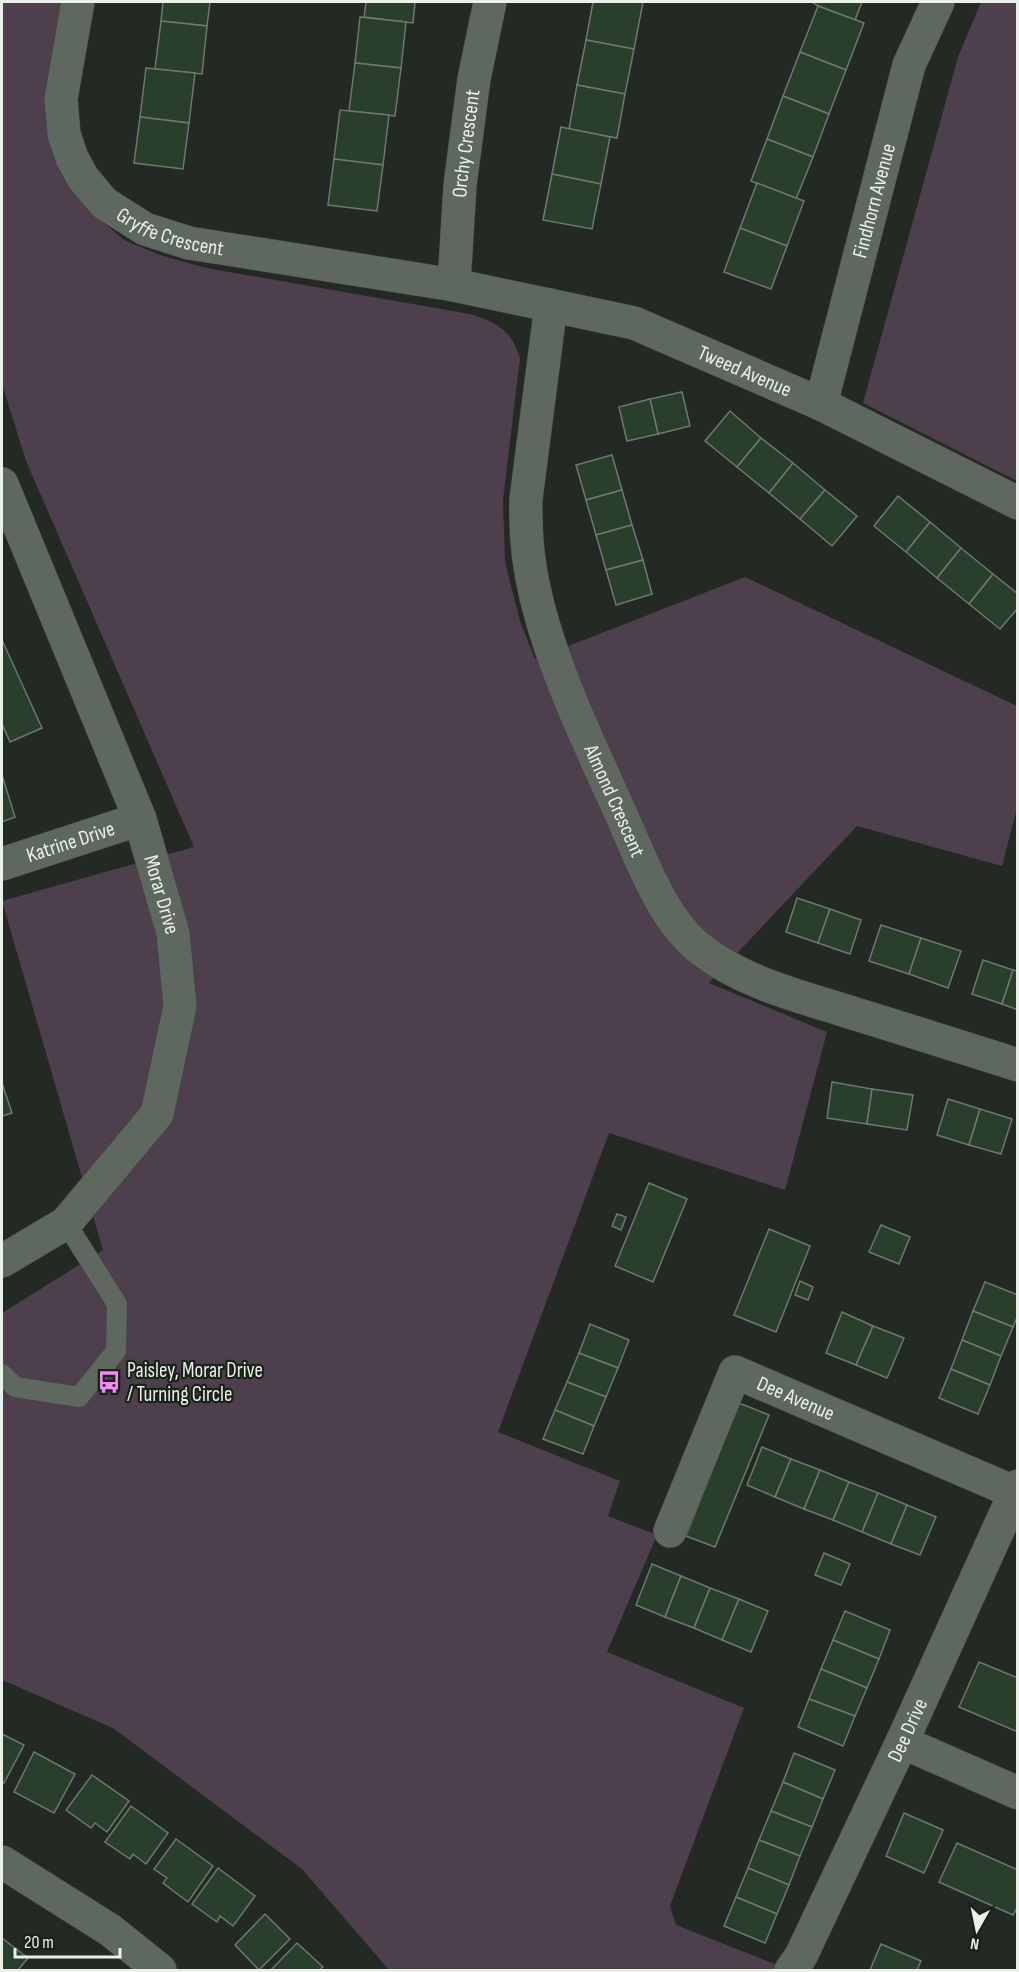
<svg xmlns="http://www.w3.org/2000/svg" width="1019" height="1972" font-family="'Sofia Sans Condensed',sans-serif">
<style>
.green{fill:#4d3f4c}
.building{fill:#2a3e2c;stroke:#6e786f;stroke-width:1.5}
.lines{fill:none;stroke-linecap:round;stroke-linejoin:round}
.lane-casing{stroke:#414841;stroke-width:21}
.street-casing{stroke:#414841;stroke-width:34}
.lane{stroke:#5e685f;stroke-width:20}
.street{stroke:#5e685f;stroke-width:33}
.labels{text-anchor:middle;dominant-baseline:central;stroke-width:4.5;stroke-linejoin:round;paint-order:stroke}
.street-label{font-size:21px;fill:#eaf0ea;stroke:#192119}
.poi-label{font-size:21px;fill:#eaf0ea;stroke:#192119;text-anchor:start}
</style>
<rect width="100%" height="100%" fill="#222a23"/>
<g class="green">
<path d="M2,2H64L51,142L58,169L71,189L96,216L124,240L160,255L206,268L470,314C497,323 511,329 520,358L503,500L505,562L520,621L535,659L745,577L1017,706V808L1002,866L857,826L709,983L827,1032L785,1190L609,1133L498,1432L620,1481L608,1516L657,1535L607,1652L744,1708L670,1906L676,1925L782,1967L777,1970H389L302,1869L113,1728L2,1680V1313L103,1250L2,901L194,847L26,461L2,384Z"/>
<path d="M981,2H1017V481L863,403L958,57Z"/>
</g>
<g class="building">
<path d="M163,2H210L207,26L161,21Z"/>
<path d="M366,2H415L413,23L364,17Z"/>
<path d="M593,2H643L634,49L586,40Z"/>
<path d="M812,2H862L855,20L818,6Z"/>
<path d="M818,6L864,23L846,70L800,52Z"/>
<path d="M360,17L406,22L401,68L355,63Z"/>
<path d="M161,21L207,26L202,74L155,69Z"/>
<path d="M586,40L634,49L625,94L577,85Z"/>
<path d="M800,52L846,70L829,114L783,96Z"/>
<path d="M355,63L401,68L395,116L349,111Z"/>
<path d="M146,68L195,73L189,123L140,117Z"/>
<path d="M577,85L625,94L617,138L569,129Z"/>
<path d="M783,96L829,114L813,157L767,139Z"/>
<path d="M340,110L389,115L383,165L334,159Z"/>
<path d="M140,117L189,123L183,169L134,163Z"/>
<path d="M561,127L610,137L601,184L552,174Z"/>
<path d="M767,139L813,157L796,199L751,181Z"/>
<path d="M334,159L383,165L377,211L328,205Z"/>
<path d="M552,174L601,184L592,229L543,220Z"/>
<path d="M757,183L804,201L787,246L740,228Z"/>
<path d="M740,228L787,246L771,289L724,272Z"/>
<path d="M682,392L690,426L658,434L650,399Z"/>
<path d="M650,399L658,434L627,441L619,407Z"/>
<path d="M730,411L761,438L737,467L705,441Z"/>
<path d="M761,438L793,463L769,493L737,467Z"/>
<path d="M612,455L622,490L586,500L576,465Z"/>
<path d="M793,463L825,490L800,519L769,493Z"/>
<path d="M622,490L632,525L596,535L586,500Z"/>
<path d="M825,490L857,516L832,546L800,519Z"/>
<path d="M898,496L930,522L906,552L874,526Z"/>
<path d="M930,522L961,548L937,578L906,552Z"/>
<path d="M632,525L643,560L606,570L596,535Z"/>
<path d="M961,548L993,574L969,604L937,578Z"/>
<path d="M643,560L652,594L616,605L606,570Z"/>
<path d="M993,574L1018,594V608L1000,629L969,604Z"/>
<path d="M2,640L42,728L10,742L2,724Z"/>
<path d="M2,775L15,817L2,822Z"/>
<path d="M797,898L830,909L818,943L786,932Z"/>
<path d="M830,909L861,920L850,954L818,943Z"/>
<path d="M881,925L921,938L909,974L869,961Z"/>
<path d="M921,938L961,951L948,988L909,974Z"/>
<path d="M983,960L1013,970L1002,1004L972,994Z"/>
<path d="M1013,970L1018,971V1010L1002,1004Z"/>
<path d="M832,1082L872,1089L867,1124L827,1118Z"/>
<path d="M2,1083L12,1113L2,1116Z"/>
<path d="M872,1089L913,1095L907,1130L867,1124Z"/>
<path d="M948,1099L980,1109L969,1145L937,1135Z"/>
<path d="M980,1109L1012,1119L1001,1154L969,1145Z"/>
<path d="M649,1183L687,1199L653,1282L615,1266Z"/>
<path d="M617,1214L626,1217L621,1230L612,1226Z"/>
<path d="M881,1225L910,1237L899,1264L869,1252Z"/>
<path d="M769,1229L810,1246L776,1332L734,1315Z"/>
<path d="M800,1281L813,1287L808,1300L795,1295Z"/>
<path d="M985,1282L1018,1295V1315L1013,1327L973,1311Z"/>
<path d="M973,1311L1013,1327L1001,1356L962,1340Z"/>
<path d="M842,1312L873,1326L856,1365L826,1353Z"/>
<path d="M590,1324L629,1340L618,1368L579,1353Z"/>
<path d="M873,1326L904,1338L887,1378L856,1365Z"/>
<path d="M962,1340L1001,1356L990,1385L951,1369Z"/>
<path d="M579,1353L618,1368L606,1397L567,1382Z"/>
<path d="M951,1369L990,1385L978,1414L939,1398Z"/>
<path d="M567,1382L606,1397L594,1426L555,1410Z"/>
<path d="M739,1403L769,1415L715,1547L686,1536Z"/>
<path d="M555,1410L594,1426L583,1454L543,1439Z"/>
<path d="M762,1447L791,1459L775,1497L747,1485Z"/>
<path d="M791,1459L820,1470L804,1509L775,1497Z"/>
<path d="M820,1470L849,1482L833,1520L804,1509Z"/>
<path d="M849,1482L878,1493L862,1532L833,1520Z"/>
<path d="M878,1493L907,1505L891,1544L862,1532Z"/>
<path d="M907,1505L936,1517L920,1555L891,1544Z"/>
<path d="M824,1553L850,1564L841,1585L815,1575Z"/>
<path d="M652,1564L681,1576L665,1617L636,1605Z"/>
<path d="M681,1576L710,1588L694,1628L665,1617Z"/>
<path d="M710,1588L739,1599L722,1640L694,1628Z"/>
<path d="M739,1599L768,1611L751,1652L722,1640Z"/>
<path d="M845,1611L890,1630L879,1659L833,1640Z"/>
<path d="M833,1640L879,1659L867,1688L821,1669Z"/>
<path d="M979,1662L1018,1678V1732L959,1707Z"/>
<path d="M821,1669L867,1688L855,1716L809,1699Z"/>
<path d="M809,1699L855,1716L843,1746L798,1727Z"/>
<path d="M2,1734L24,1745L4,1783L2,1782Z"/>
<path d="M34,1752L75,1774L54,1813L14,1792Z"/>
<path d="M794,1753L835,1770L823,1799L783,1782Z"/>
<path d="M92,1775L129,1801L107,1832L95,1823L91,1828L66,1810Z"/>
<path d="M783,1782L823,1799L812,1827L771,1811Z"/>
<path d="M131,1806L168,1833L146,1864L133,1854L130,1859L105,1842Z"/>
<path d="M771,1811L812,1827L800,1856L759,1840Z"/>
<path d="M904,1813L943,1830L924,1873L886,1856Z"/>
<path d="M176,1839L213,1866L188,1902L163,1883L167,1878L154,1869Z"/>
<path d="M759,1840L800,1856L789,1885L748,1868Z"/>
<path d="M957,1843L1018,1870V1906L1013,1915L939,1882Z"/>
<path d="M218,1868L255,1896L233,1926L220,1916L217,1922L192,1904Z"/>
<path d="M748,1868L789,1885L777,1914L736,1897Z"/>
<path d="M736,1897L777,1914L765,1943L724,1926Z"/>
<path d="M265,1914L290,1939L259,1970L235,1945Z"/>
<path d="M2,1938L28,1958L18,1970H2Z"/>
<path d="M297,1943L323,1967L319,1970H271Z"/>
<path d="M881,1944L921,1961L917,1970H870Z"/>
</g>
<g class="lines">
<g class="lane-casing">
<path id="lane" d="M2,1374L15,1387L79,1397L116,1351L117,1304L66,1223"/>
</g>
<g class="street-casing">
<g id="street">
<path id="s1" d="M78,2L61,99L64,134L72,158L83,178L104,203L145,229L189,243L454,285L634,323L821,404L1018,503"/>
<path id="s2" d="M454,285L460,185L474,79L490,2"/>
<path id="s3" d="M551,305L526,499C525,532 528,565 536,597C553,669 590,745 620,812C641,858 662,921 703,951C745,983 799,996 849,1012C905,1029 961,1047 1018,1065"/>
<path id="s4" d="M821,404L909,65L938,2"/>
<path id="s5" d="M2,484L140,819L173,933L180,1006L157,1114L66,1223L2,1261"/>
<path id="s6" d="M2,864L140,819"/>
<path id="s7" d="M670,1531L735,1372L1014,1492"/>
<path d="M902,1742L1018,1793"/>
<path d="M2,1862L110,1930L160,1970"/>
<path id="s8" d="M791,1970L801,1956L902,1742L1018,1486"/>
</g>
</g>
<use href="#lane" class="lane"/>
<use href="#street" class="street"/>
</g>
<defs>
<g id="bus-bare" transform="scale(1.8)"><path d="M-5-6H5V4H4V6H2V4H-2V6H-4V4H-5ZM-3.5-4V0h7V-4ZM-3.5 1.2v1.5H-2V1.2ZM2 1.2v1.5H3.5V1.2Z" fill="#f38af2" stroke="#192119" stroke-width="2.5" paint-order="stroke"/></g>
</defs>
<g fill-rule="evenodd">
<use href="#bus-bare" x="109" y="1382"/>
</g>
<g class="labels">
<g class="street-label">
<text stroke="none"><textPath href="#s2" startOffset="142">Orchy Crescent</textPath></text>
<text stroke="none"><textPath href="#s4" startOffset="210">Findhorn Avenue</textPath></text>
<text stroke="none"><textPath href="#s1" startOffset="288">Gryffe Crescent</textPath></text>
<text stroke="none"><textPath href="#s1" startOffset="882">Tweed Avenue</textPath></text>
<text stroke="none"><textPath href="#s3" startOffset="513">Almond Crescent</textPath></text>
<text stroke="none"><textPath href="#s6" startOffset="72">Katrine Drive</textPath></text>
<text stroke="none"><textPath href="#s5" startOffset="441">Morar Drive</textPath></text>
<text stroke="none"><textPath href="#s7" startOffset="238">Dee Avenue</textPath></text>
<text stroke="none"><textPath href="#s8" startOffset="267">Dee Drive</textPath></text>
</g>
<g class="poi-label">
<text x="127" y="1370">Paisley, Morar Drive<tspan x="127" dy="24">/ Turning Circle</tspan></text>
</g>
</g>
<rect width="1019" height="1972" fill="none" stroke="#eaf0ea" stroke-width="6"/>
<g transform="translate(977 1930) rotate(189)" stroke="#192119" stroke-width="4.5" paint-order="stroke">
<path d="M0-4.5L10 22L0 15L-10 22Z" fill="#eaf0ea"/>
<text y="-9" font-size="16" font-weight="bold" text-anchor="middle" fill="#eaf0ea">N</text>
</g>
<path d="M15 1948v9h105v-9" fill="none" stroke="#eaf0ea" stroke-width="3"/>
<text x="24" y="1948" font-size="18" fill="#eaf0ea" stroke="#192119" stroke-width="4.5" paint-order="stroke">20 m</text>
</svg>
